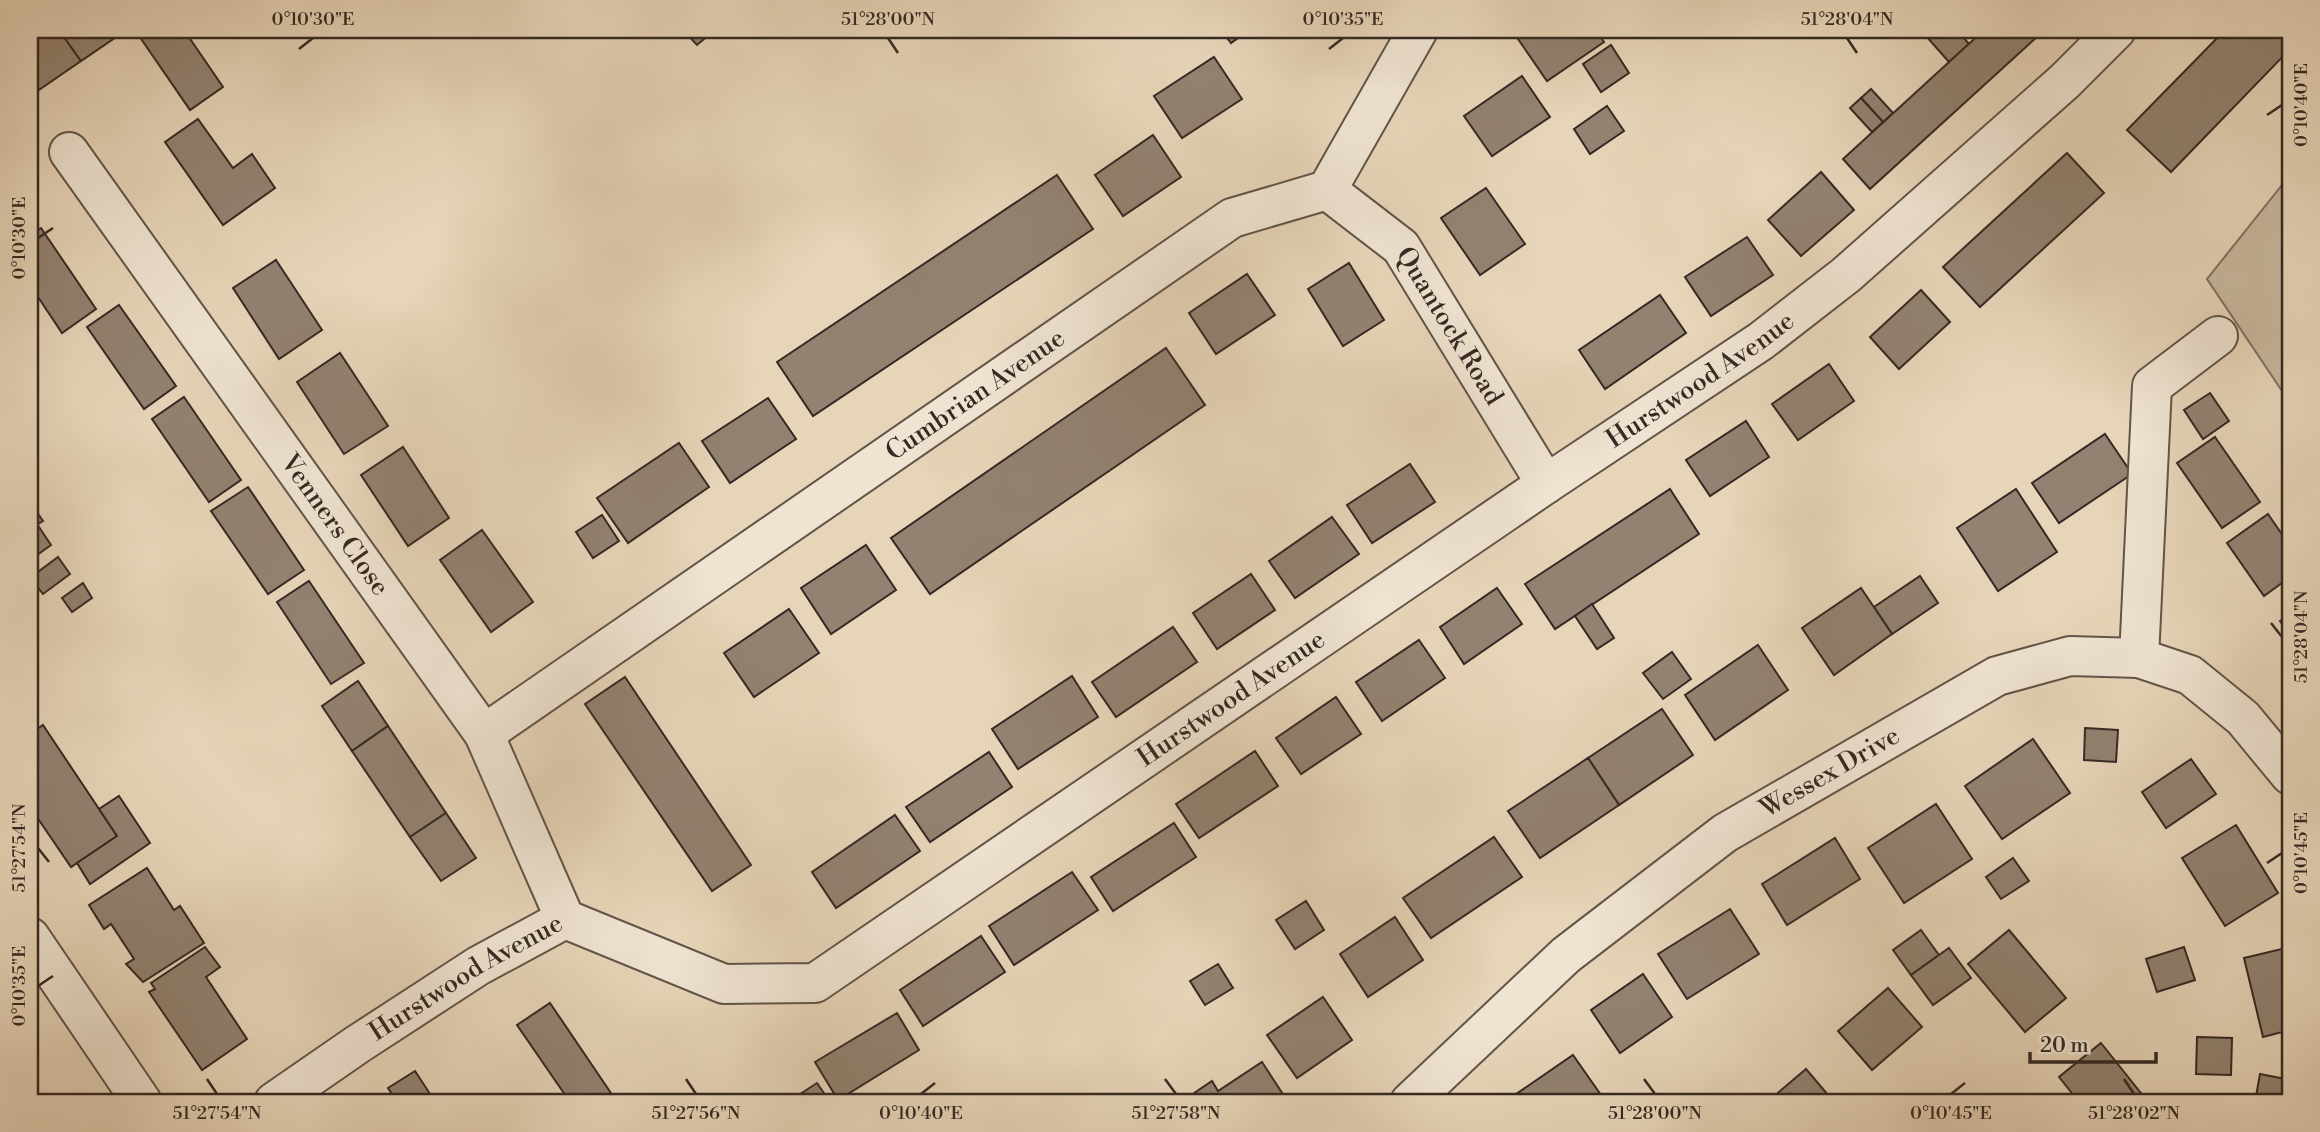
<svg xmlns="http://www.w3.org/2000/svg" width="2320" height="1132" font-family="'Libre Bodoni',serif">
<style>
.green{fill:#c9b8a0;stroke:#7f7062;stroke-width:2}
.building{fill:#928271;stroke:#352924;stroke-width:2}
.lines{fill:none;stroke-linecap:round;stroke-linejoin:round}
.minor-casing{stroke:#625449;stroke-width:42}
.minor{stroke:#efe4d2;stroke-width:38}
.ticks{fill:none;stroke:#352924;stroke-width:2.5}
.labels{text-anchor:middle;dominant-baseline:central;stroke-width:7;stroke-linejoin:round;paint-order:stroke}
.street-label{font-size:26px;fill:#352924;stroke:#efe4d2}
.neatline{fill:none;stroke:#352924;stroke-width:2.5}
.ticks-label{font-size:18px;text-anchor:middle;fill:#352924}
</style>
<rect width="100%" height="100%" fill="#e7d5b9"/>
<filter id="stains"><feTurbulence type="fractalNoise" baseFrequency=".00286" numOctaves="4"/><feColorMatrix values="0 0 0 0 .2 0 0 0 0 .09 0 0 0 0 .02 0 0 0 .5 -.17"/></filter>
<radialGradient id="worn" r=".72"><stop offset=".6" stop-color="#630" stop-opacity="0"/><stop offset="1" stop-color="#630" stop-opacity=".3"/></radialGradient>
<path class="green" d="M2290,175V403L2207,279Z"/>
<g class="building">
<path d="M30,30H59L81,61L30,96Z"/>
<path d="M59,30H125V31L81,61Z"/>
<path d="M135,30H184L223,87L190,110Z"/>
<path d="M683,30H715L697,45Z"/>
<path d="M1221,30H1249L1231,43Z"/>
<path d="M1531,30H1596L1604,42L1547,81L1518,39Z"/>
<path d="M1933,30H1957L1969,44L1949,62L1926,36Z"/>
<path d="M1984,30H2034L2039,35L1870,189L1843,159Z"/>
<path d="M2225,30H2290V49L2171,172L2127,130Z"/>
<path d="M1611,45L1629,73L1601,92L1583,64Z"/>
<path d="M1214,57L1242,99L1182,138L1154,96Z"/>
<path d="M1522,76L1550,117L1492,156L1464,116Z"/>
<path d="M1871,89L1893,113L1883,122L1861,98Z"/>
<path d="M1861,98L1883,122L1872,132L1850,108Z"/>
<path d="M1607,106L1624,131L1590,154L1574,129Z"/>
<path d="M198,119L233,168L252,154L275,188L223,225L165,142Z"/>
<path d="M1153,135L1181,177L1123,216L1095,175Z"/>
<path d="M2067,153L2104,193L1980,307L1943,267Z"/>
<path d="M1821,172L1854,210L1801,256L1768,220Z"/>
<path d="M1057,175L1093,229L813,416L777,362Z"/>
<path d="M1486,188L1525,244L1480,275L1441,218Z"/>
<path d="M41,228L96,309L62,333L30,285V235Z"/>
<path d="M1747,237L1773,275L1711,316L1685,277Z"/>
<path d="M276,260L322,330L279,359L233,288Z"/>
<path d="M1349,263L1384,320L1343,346L1308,289Z"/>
<path d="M1247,274L1275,315L1216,354L1189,313Z"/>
<path d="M1921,290L1950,322L1899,369L1870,337Z"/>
<path d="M1660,295L1686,333L1605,389L1579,350Z"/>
<path d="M119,305L176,386L144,409L87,327Z"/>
<path d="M1166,348L1205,405L930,594L891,538Z"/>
<path d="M340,353L388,426L344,454L297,382Z"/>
<path d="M1829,364L1854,401L1798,440L1772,404Z"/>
<path d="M2210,393L2229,421L2203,439L2184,410Z"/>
<path d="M184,397L241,480L209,502L152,419Z"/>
<path d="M768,398L796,439L730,483L702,441Z"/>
<path d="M1746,421L1769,457L1710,496L1686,460Z"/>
<path d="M2105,434L2132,474L2059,523L2032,483Z"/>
<path d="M2215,437L2260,502L2222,528L2177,463Z"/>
<path d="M679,443L709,487L628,543L597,498Z"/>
<path d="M403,447L449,518L408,546L361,475Z"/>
<path d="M1410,464L1435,502L1372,543L1347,505Z"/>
<path d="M248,487L304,570L268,594L211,511Z"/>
<path d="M1670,489L1699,534L1555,629L1525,584Z"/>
<path d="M2016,489L2057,552L1998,591L1957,528Z"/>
<path d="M30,502L43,521L30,529Z"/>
<path d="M2268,514L2290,546V577L2264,596L2227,543Z"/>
<path d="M602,515L619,541L593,558L576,532Z"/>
<path d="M1332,517L1359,554L1295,598L1269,561Z"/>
<path d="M37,524L51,545L30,560V529Z"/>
<path d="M482,530L533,602L491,632L440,560Z"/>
<path d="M866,545L896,590L831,634L801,588Z"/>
<path d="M58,557L70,574L43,594L30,578Z"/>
<path d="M1251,574L1275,610L1217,649L1193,613Z"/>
<path d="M1920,576L1938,603L1892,634L1874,607Z"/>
<path d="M309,581L364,663L331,684L277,602Z"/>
<path d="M83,583L92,598L72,612L62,598Z"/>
<path d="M1497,588L1522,624L1464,664L1440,627Z"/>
<path d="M1861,588L1892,634L1834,675L1802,628Z"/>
<path d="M1592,604L1614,638L1597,649L1575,616Z"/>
<path d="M789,609L819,653L754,697L724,653Z"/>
<path d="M2290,614V636L2280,621Z"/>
<path d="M1173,627L1197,662L1116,717L1092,682Z"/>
<path d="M1419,640L1445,678L1382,721L1356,682Z"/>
<path d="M1758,645L1788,690L1715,740L1685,695Z"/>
<path d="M1672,652L1691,679L1663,699L1643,673Z"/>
<path d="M1072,676L1098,717L1018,769L992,729Z"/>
<path d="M625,677L751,865L712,891L585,704Z"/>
<path d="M358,681L388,726L352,751L322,706Z"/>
<path d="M1336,697L1361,734L1301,774L1276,738Z"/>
<path d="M1662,709L1693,755L1619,805L1588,758Z"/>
<path d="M43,725L117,836L71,867L30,807V734Z"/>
<path d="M388,726L446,813L410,837L352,751Z"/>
<path d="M2085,728L2118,730L2116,762L2084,760Z"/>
<path d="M2033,739L2070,793L2002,839L1965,786Z"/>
<path d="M1255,751L1278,786L1199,838L1176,804Z"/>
<path d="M989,752L1012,787L930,842L906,807Z"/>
<path d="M1588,758L1619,805L1540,858L1508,811Z"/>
<path d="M2191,759L2216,794L2166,828L2142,792Z"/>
<path d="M119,796L150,843L90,884L77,863L117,836L99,809Z"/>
<path d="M1936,804L1972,859L1904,903L1868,848Z"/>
<path d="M446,813L476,858L441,881L410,837Z"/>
<path d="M895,815L920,851L836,908L812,872Z"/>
<path d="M1174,823L1196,857L1113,911L1091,877Z"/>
<path d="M2236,825L2278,893L2225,926L2182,858Z"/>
<path d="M1494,837L1522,877L1431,938L1403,898Z"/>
<path d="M1835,838L1860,879L1787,925L1762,884Z"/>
<path d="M2013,858L2029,881L2001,899L1986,877Z"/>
<path d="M147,868L174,910L180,906L204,943L143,982L126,964L134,959L111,924L104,929L89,905Z"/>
<path d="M1072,872L1098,910L1014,965L989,926Z"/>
<path d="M1306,901L1324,930L1295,949L1276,920Z"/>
<path d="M1730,909L1759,954L1687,999L1658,954Z"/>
<path d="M1395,917L1423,960L1368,997L1340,954Z"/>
<path d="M1921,930L1939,955L1911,975L1893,950Z"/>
<path d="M2009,930L2066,998L2025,1032L1968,964Z"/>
<path d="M981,936L1005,972L923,1026L900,990Z"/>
<path d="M205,947L220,967L206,977L247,1039L202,1070L149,992L155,989L151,983Z"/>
<path d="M2184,947L2195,980L2157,992L2146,959Z"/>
<path d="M2290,947V1030L2263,1037L2244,958Z"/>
<path d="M1949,948L1971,978L1933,1005L1911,975Z"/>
<path d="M1218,964L1233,988L1205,1005L1190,981Z"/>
<path d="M1643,974L1672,1017L1620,1053L1591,1010Z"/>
<path d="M1888,988L1922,1027L1872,1070L1838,1031Z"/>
<path d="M1323,997L1352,1040L1297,1078L1267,1035Z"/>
<path d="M550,1003L617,1102H570L517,1025Z"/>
<path d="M897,1013L919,1050L838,1100L815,1062Z"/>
<path d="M2197,1037L2232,1038L2231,1075L2196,1074Z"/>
<path d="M2101,1043L2148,1102H2079L2059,1077Z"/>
<path d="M1573,1055L1601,1095L1591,1102H1507L1506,1101Z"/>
<path d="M1262,1062L1288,1102H1181L1212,1081L1218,1091Z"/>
<path d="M1806,1069L1834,1102H1767Z"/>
<path d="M415,1071L434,1100L430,1102H397L388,1088Z"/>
<path d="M2260,1074L2290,1080V1102H2255Z"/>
<path d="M817,1083L830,1102H788Z"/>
<path d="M35,1089L44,1102H30V1093Z"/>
</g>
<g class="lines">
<g class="minor-casing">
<g id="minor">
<path id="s1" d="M69,152L484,734L565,919"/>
<path id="s2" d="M1327,190L1401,247L1546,484"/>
<path d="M2139,658L2152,386L2218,336"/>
<path id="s3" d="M484,734L1232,218L1327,190L1418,30"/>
<path d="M30,937L142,1102"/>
<path id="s4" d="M274,1102L358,1044L478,966L565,919L724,984L815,983L1546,484L1761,341L1846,275L2065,81L2116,30"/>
<path id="s5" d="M1410,1102L1566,955L1725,833L1997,676L2070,656L2139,658L2190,675L2243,718L2290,775"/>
</g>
</g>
<use href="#minor" class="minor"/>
</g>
<path class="ticks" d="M888,38L898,53M1847,38L1857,53M299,49L313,38M1329,49L1343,38M2267,115L2282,105M38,238L53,228M2271,623L2282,637M38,848L49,862M2267,863L2282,853M38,986L53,976M207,1079L217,1094M686,1079L696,1094M1165,1079L1176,1094M1644,1079L1655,1094M2124,1079L2134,1094M921,1094L935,1083M1951,1094L1965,1083"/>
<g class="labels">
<g class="street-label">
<text stroke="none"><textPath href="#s2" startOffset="186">Quantock Road</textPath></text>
<text stroke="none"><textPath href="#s4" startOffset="1678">Hurstwood Avenue</textPath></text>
<text stroke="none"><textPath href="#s3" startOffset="597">Cumbrian Avenue</textPath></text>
<text stroke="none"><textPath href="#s1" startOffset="458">Venners Close</textPath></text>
<text stroke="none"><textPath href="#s4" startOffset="1111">Hurstwood Avenue</textPath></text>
<text stroke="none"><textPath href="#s5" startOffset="536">Wessex Drive</textPath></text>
<text stroke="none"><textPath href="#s4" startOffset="229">Hurstwood Avenue</textPath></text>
</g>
</g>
<rect width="2320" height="1132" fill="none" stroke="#e7d5b9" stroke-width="77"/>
<path d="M2030 1052v10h126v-10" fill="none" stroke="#352924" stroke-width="3.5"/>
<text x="2040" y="1052" font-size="21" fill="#352924" stroke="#efe4d2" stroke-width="5" paint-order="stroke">20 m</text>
<rect x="38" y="38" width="2244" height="1056" class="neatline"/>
<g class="ticks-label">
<text x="313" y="25">0°10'30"E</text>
<text x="888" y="25">51°28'00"N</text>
<text x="1343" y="25">0°10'35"E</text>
<text x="1847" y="25">51°28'04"N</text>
<text transform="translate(2301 105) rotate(-90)" y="6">0°10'40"E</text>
<text transform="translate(19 238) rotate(-90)" y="6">0°10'30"E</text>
<text transform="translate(2301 637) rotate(-90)" y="6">51°28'04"N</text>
<text transform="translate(19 848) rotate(-90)" y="6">51°27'54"N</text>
<text transform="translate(2301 853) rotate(-90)" y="6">0°10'45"E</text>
<text transform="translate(19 986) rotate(-90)" y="6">0°10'35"E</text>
<text x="217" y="1119">51°27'54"N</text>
<text x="696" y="1119">51°27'56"N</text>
<text x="921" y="1119">0°10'40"E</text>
<text x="1176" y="1119">51°27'58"N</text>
<text x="1655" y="1119">51°28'00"N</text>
<text x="1951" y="1119">0°10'45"E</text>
<text x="2134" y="1119">51°28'02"N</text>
</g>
<rect width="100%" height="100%" filter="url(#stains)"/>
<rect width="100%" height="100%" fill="url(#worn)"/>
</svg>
